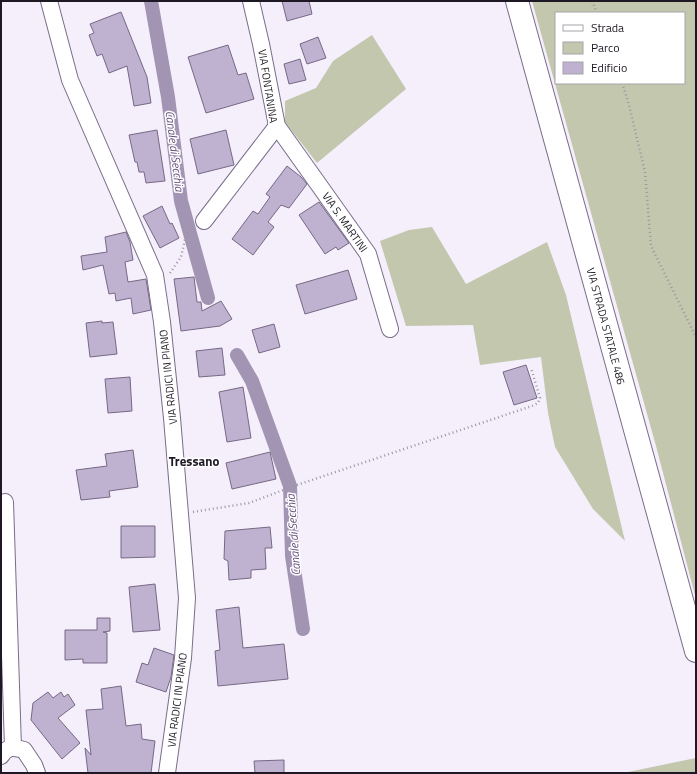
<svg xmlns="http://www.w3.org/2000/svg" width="697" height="774" font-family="'Titillium Web',sans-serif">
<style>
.green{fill:#c2c7ae;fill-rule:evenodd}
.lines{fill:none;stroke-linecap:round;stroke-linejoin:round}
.canal{stroke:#a295b3;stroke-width:14}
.building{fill:#bfb1d0;stroke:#766985}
.street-casing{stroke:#7a6d89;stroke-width:18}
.primary-casing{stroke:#7a6d89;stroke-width:24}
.path{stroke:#9b96a2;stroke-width:2.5;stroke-dasharray:1 3;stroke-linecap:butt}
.street{stroke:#fff;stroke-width:16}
.primary{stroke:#fff;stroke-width:22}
.labels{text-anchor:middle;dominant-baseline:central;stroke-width:3;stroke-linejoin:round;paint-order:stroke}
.street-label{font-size:11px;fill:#1d1823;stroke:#fff}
.water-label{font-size:12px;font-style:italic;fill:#614c79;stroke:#fff}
.quarter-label{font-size:13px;font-weight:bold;fill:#1d1823;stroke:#fff}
</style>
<rect width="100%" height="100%" fill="#f5effc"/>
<g class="green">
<path d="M532,1H696V599L656,446ZM556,13H684V83H556Z"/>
<path d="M372,35L406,89L317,163L285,122V101L316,88L333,61Z"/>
<path d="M432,227L466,284L547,242L566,295L625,541L593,509L555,447L548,413L541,357L480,365L473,325L406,326L380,241L409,230Z"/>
<path d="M696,758V773H623Z"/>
</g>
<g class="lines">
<g class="canal">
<path d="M151,1L168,97L181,201L208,298"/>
<path d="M237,355L252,381L290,486L292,556L303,629"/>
</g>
</g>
<g class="building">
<path d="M282,1H309L312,14L287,21Z"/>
<path d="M121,12L147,77L151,103L134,106L127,66L109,73L102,54L97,56L89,35L94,33L90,24Z"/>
<path d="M318,37L326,58L307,64L300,44Z"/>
<path d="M228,45L238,75L246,73L254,99L206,113L188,57Z"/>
<path d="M300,59L306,80L289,84L284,64Z"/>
<path d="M157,130L165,181L146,183L144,172H139L137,162H135L129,135Z"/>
<path d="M226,130L234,165L198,174L190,139Z"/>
<path d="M287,166L301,177L307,184L289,208L281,205L268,222L274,227L253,255L232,239L253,211L258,214L270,197L266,194Z"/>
<path d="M319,202L349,243L338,250L336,247L325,254L299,215Z"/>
<path d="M162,206L170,224L172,223L179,238L160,248L143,216Z"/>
<path d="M126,232L130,242L133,260L125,262L128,282L146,279L151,310L133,314L131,298L116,301L115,293L109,294L103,265L83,270L81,256L107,252L105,237Z"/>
<path d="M348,270L357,299L305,314L296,285Z"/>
<path d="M194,277L197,302H201L202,311L221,301L232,319L220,326L181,331L174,279Z"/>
<path d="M102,321V323L113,322L117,354L90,357L86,323Z"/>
<path d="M274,324L280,347L259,353L252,330Z"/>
<path d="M222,348L225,375L199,377L196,351Z"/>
<path d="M526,365L537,398L514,405L503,372Z"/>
<path d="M130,377L132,411L108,413L105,379Z"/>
<path d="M243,387L251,438L227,442L219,392Z"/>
<path d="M133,450L138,487L109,491L110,497L81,500L76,470L107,466L105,454Z"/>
<path d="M270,452L276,479L232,489L226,463Z"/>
<path d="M121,526H155V557L121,558Z"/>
<path d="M270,527L272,548H265L266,569L251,570V578L229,580L228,561L224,559L225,531Z"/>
<path d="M155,584L160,630L133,632L129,587Z"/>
<path d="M239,607L243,648L284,644L288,679L218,686L215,651L220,650L216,610Z"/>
<path d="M97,618H110V631L103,632L107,633V663H83V659L65,660V630H97Z"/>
<path d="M154,648L174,655L171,677L166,692L136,682L142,663L148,665Z"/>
<path d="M121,686L126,726L141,724L142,739L155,741L151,773H88L85,748L91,755L86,710L103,709L101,689Z"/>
<path d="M48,692L53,698L61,692L64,697L68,694L75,705L58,718L80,743L62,759L31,720L33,703Z"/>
<path d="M284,760V773H255L254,761Z"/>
</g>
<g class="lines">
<g class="street-casing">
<g id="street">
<path d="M49,1L70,80L155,275L162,322L172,418L187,598L183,658L167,773"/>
<path d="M251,1L261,44L277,126L368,254L390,329"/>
<path d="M204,221L277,126"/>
<path d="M5,502L13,747"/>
<path d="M1,756C7,746 14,747 24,750L34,765L37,773"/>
</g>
</g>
<g class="primary-casing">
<path id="primary" d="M517,1L696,651"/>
</g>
<g class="path">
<path d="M592,1L597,13"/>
<path d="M622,83L628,101L645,172L651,246L696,337"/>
<path d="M170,273L181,257L186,235L191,225"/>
<path d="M193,512L249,503L294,486L532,406L538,403L540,398L531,368"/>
</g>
<use href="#street" class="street"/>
<use href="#primary" class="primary"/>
</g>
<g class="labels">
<g class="street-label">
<text transform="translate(268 86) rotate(81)">VIA FONTANINA</text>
<text transform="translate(345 222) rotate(55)">VIA S. MARTINI</text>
<text transform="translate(606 326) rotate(75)">VIA STRADA STATALE 486</text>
<text transform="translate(168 377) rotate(-96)">VIA RADICI IN PIANO</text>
<text transform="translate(177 700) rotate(-83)">VIA RADICI IN PIANO</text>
</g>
<g class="water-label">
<text transform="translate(175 151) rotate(83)">Canale di Secchia</text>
<text transform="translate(293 535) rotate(-94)">Canale di Secchia</text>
</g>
<g class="quarter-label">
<text x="194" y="461">Tressano</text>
</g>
</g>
<rect width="697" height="774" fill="none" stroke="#1d1823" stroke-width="4"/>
<rect x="555" y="12" width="130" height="72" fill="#ffffff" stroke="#a5a3a7"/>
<rect x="563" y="25" width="20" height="6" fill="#ffffff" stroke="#a5a3a7"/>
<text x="591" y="32" font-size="12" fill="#1d1823">Strada</text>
<rect x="563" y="42" width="20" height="12" fill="#c2c7ae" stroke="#a5a3a7"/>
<text x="591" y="52" font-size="12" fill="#1d1823">Parco</text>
<rect x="563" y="62" width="20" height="12" fill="#bfb1d0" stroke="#a5a3a7"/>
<text x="591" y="72" font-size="12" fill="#1d1823">Edificio</text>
</svg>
